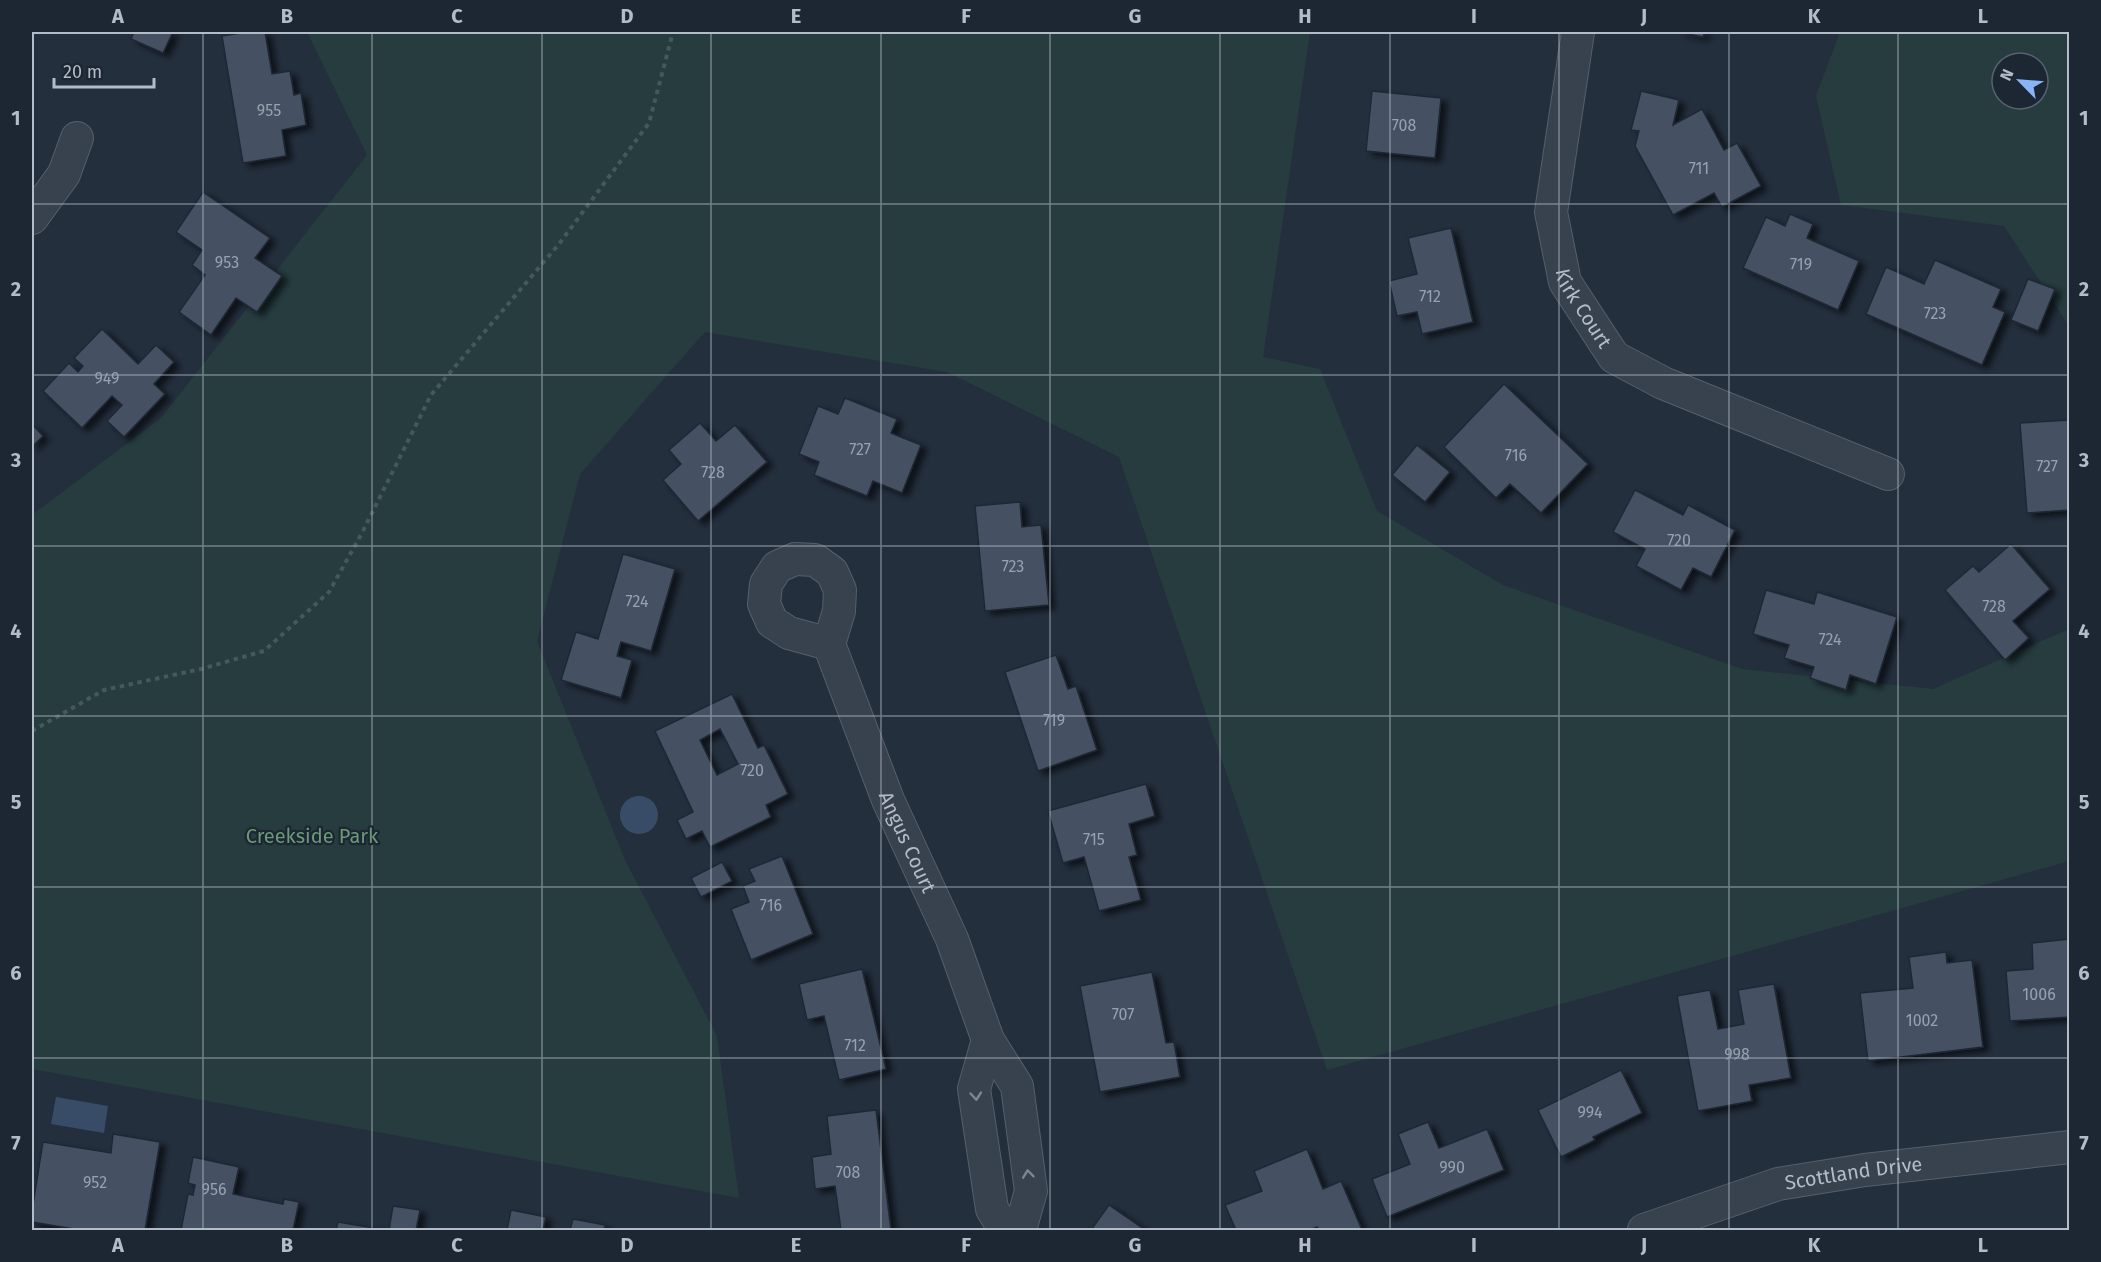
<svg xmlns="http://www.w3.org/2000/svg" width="2101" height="1262" font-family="'Fira Sans',sans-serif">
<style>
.green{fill:#263c3f;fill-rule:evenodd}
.water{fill:#394c67}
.building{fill:#455162;stroke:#1f2835;stroke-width:1.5;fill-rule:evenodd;filter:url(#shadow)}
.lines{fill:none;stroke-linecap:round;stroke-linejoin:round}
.street-casing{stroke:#565f6c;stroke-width:34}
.path{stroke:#44595c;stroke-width:4;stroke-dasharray:4.5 4.5;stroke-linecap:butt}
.street{stroke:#38414e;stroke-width:32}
.oneway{stroke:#7c8592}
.grid{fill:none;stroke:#b4bcc9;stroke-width:1.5;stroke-opacity:0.55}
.labels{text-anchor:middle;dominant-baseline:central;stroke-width:4.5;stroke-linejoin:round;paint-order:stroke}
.number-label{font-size:16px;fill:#98a1af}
.street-label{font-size:20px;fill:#b4bcc9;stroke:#1d2633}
.park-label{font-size:20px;fill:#6b9a76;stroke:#1d2633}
.neatline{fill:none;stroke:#b4bcc9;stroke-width:2}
.grid-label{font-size:20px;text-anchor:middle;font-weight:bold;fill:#b4bcc9}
</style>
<defs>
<filter id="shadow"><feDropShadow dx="6" dy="4" stdDeviation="3" flood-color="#0009"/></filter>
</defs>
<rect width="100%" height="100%" fill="#242f3e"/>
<g class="green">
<path d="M307,32H1310L1263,357L1320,369L1377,511L1503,585L1742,669L1933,689L2069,629V861L1327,1070L1119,457L947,372L705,332L580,474L537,641L625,860L717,1036L739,1198L32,1069V515L161,418L367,155Z"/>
<path d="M1840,32H2069V326L2004,226L1841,205L1816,96ZM2002,63H2038V99H2002Z"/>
</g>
<g class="water">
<circle cx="639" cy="815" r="19"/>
<path d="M56,1097L108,1106L104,1133L51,1124Z"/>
</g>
<g class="building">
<path d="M134,32H173L163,53L131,39Z"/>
<path d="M247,32H265L272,74L290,71L294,95L301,93L306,125L282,130L286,156L243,163L222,36Z"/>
<path d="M1678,32H1705L1703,37Z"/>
<path d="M1372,91L1441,98L1435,158L1366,151Z"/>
<path d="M1641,91L1679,100L1673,125L1702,109L1724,150L1737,143L1761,186L1722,207L1714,193L1673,215L1635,146L1639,131L1631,130Z"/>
<path d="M203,192L270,238L255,258L282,276L257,312L236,298L211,335L179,312L205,275L192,265L202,250L176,232Z"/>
<path d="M1790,214L1813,224L1807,238L1859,261L1838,310L1743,268L1766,217L1785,226Z"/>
<path d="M1451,228L1473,322L1422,334L1417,312L1397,316L1389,281L1417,274L1408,238Z"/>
<path d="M1935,260L2001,289L1993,307L2005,312L1982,365L1866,314L1886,267L1924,284Z"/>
<path d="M2028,279L2055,289L2038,331L2011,320Z"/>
<path d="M102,329L138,364L156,345L174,362L154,384L165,394L124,437L107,421L122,405L112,396L82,428L43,391L69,363L78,372L83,366L74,358Z"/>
<path d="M1504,384L1588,464L1541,513L1510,484L1496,498L1444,447Z"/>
<path d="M845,398L897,419L891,433L921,445L902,493L873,481L867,496L814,475L819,462L799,454L818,406L838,414Z"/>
<path d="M2070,420V510L2027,513L2020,423Z"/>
<path d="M700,423L716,441L735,425L767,462L698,521L663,480L681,464L669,450Z"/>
<path d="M32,424L43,436L32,447Z"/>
<path d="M1417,445L1450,472L1425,502L1392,475Z"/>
<path d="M1635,490L1683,515L1688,505L1735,530L1711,577L1693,568L1681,590L1636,566L1645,549L1613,532Z"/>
<path d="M1020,502L1022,527L1041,525L1049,605L985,611L975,506Z"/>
<path d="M2011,544L2050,589L2013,621L2029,638L2005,660L1945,590L1973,566L1979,572Z"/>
<path d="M623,554L675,569L651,651L621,642L617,656L632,660L621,698L561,680L576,632L598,639Z"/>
<path d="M1766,590L1814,604L1817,592L1897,617L1876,684L1850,675L1846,690L1810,678L1814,667L1784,658L1789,645L1753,634Z"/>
<path d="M1056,655L1068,689L1076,686L1097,750L1038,771L1005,672Z"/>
<path d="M732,694L758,748L764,745L788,794L766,805L771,817L710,847L702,831L686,839L677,820L693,812L655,731ZM720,729L738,764L717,775L700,740Z"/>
<path d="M1146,784L1155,816L1129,824L1137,855L1129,857L1141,900L1099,911L1084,857L1063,863L1048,811Z"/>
<path d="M782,856L813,934L751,960L731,909L749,902L743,886L755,881L749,869Z"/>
<path d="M722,862L732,881L701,897L691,878Z"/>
<path d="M2070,939V1017L2010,1021L2006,971L2033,969L2032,943Z"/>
<path d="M1946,952L1947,963L1972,960L1983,1047L1868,1061L1860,993L1913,988L1909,957Z"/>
<path d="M862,969L886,1069L839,1080L824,1016L807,1020L799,984Z"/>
<path d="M1152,972L1166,1043L1174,1042L1180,1077L1100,1092L1080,986Z"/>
<path d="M1774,984L1791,1078L1749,1085L1752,1101L1698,1111L1677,996L1710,990L1718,1029L1744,1024L1738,990Z"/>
<path d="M1621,1070L1642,1113L1593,1137L1595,1140L1561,1157L1538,1110Z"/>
<path d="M876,1110L891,1230H841L835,1186L815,1189L812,1157L831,1154L827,1116Z"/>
<path d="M1428,1122L1439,1148L1487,1129L1504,1170L1387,1217L1372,1179L1410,1164L1398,1134Z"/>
<path d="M113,1134L160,1142L145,1230H80L32,1222V1211L43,1142L111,1153Z"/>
<path d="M1307,1149L1323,1189L1341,1181L1362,1230H1319L1317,1227L1310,1230H1236L1225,1205L1262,1191L1254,1171Z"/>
<path d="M193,1157L239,1167L233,1194L283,1204L284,1199L299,1202L293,1230H236L227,1229L226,1230H181L188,1194L193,1195L195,1185L188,1183Z"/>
<path d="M1109,1205L1145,1230H1091Z"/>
<path d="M393,1206L420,1210L416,1230H389Z"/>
<path d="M511,1210L546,1217L543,1230H507Z"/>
<path d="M573,1219L605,1225L604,1230H570Z"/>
<path d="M338,1222L386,1230H336Z"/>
</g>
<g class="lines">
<g class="street-casing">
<g id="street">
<path id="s1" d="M1578,32L1551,212L1565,282L1614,357L1663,383L1888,474"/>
<path d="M32,218L64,174L77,138"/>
<path d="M795,559L815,560L832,572L840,590L839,611L829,644L789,633L772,622L764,604L766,584L777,567Z"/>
<path id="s2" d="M829,644L888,800L952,939L988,1040L1017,1086L1031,1191L1020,1230"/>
<path d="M988,1040L974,1089L992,1209L1005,1230"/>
<path id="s3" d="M1644,1230L1778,1184L1865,1170L2070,1147"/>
</g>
</g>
<path class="path" d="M32,731L104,690L201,669L264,651L329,592L362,533L431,395L559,244L649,123L673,32"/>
<use href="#street" class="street"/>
</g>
<defs><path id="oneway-chevron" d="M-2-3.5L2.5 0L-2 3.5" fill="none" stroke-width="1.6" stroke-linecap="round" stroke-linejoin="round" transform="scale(1.5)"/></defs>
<g class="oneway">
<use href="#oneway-chevron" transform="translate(976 1096) rotate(85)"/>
<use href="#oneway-chevron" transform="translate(1028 1174) rotate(-97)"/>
</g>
<path class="grid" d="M203,32V1230M372,32V1230M542,32V1230M711,32V1230M881,32V1230M1050,32V1230M1220,32V1230M1390,32V1230M1559,32V1230M1729,32V1230M1898,32V1230M32,204H2070M32,375H2070M32,546H2070M32,716H2070M32,887H2070M32,1058H2070"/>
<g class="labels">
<g class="number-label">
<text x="269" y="110">955</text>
<text x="1404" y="125">708</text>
<text x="1699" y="168">711</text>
<text x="227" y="262">953</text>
<text x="1801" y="264">719</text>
<text x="1430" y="296">712</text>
<text x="1935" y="313">723</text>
<text x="107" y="378">949</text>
<text x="860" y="449">727</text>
<text x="1516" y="455">716</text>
<text x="2047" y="466">727</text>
<text x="713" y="472">728</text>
<text x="1679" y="540">720</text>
<text x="1013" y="566">723</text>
<text x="637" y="601">724</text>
<text x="1994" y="606">728</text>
<text x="1830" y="639">724</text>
<text x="1054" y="720">719</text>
<text x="752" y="770">720</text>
<text x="1094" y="839">715</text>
<text x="771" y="905">716</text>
<text x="2039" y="994">1006</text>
<text x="1123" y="1014">707</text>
<text x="1922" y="1020">1002</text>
<text x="855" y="1045">712</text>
<text x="1737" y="1054">998</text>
<text x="1590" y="1112">994</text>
<text x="1452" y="1167">990</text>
<text x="848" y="1172">708</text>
<text x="95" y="1182">952</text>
<text x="214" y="1189">956</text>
</g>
<g class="street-label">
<text stroke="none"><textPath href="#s1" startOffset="285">Kirk Court</textPath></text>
<text stroke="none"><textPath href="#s2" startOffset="213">Angus Court</textPath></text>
<text stroke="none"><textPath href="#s3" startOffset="218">Scottland Drive</textPath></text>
</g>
<g class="park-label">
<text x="312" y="836">Creekside Park</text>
</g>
</g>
<rect width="2101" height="1262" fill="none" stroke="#1d2633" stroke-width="66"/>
<g transform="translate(2020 81) rotate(295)"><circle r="28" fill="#1d2633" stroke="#59626f" stroke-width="1.5"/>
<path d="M0-4.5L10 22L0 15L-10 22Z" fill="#8ab4f8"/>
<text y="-9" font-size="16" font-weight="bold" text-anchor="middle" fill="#b4bcc9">N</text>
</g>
<path d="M54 78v9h100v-9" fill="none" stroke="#b4bcc9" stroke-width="3"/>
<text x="63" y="78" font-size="18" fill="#b4bcc9" stroke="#1d2633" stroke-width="4.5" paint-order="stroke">20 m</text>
<rect x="33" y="33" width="2035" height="1196" class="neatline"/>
<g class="grid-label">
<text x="118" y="23">A</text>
<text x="287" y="23">B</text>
<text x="457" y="23">C</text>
<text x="627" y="23">D</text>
<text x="796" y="23">E</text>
<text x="966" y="23">F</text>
<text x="1135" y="23">G</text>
<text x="1305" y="23">H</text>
<text x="1474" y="23">I</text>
<text x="1644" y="23">J</text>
<text x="1814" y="23">K</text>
<text x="1983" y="23">L</text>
<text x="16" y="125">1</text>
<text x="2084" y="125">1</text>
<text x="16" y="296">2</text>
<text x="2084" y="296">2</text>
<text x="16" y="467">3</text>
<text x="2084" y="467">3</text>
<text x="16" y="638">4</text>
<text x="2084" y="638">4</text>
<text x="16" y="809">5</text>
<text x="2084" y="809">5</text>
<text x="16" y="980">6</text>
<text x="2084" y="980">6</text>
<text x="16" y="1150">7</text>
<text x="2084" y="1150">7</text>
<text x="118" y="1252">A</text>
<text x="287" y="1252">B</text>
<text x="457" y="1252">C</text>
<text x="627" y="1252">D</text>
<text x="796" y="1252">E</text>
<text x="966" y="1252">F</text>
<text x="1135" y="1252">G</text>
<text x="1305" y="1252">H</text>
<text x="1474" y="1252">I</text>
<text x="1644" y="1252">J</text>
<text x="1814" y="1252">K</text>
<text x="1983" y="1252">L</text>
</g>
</svg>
